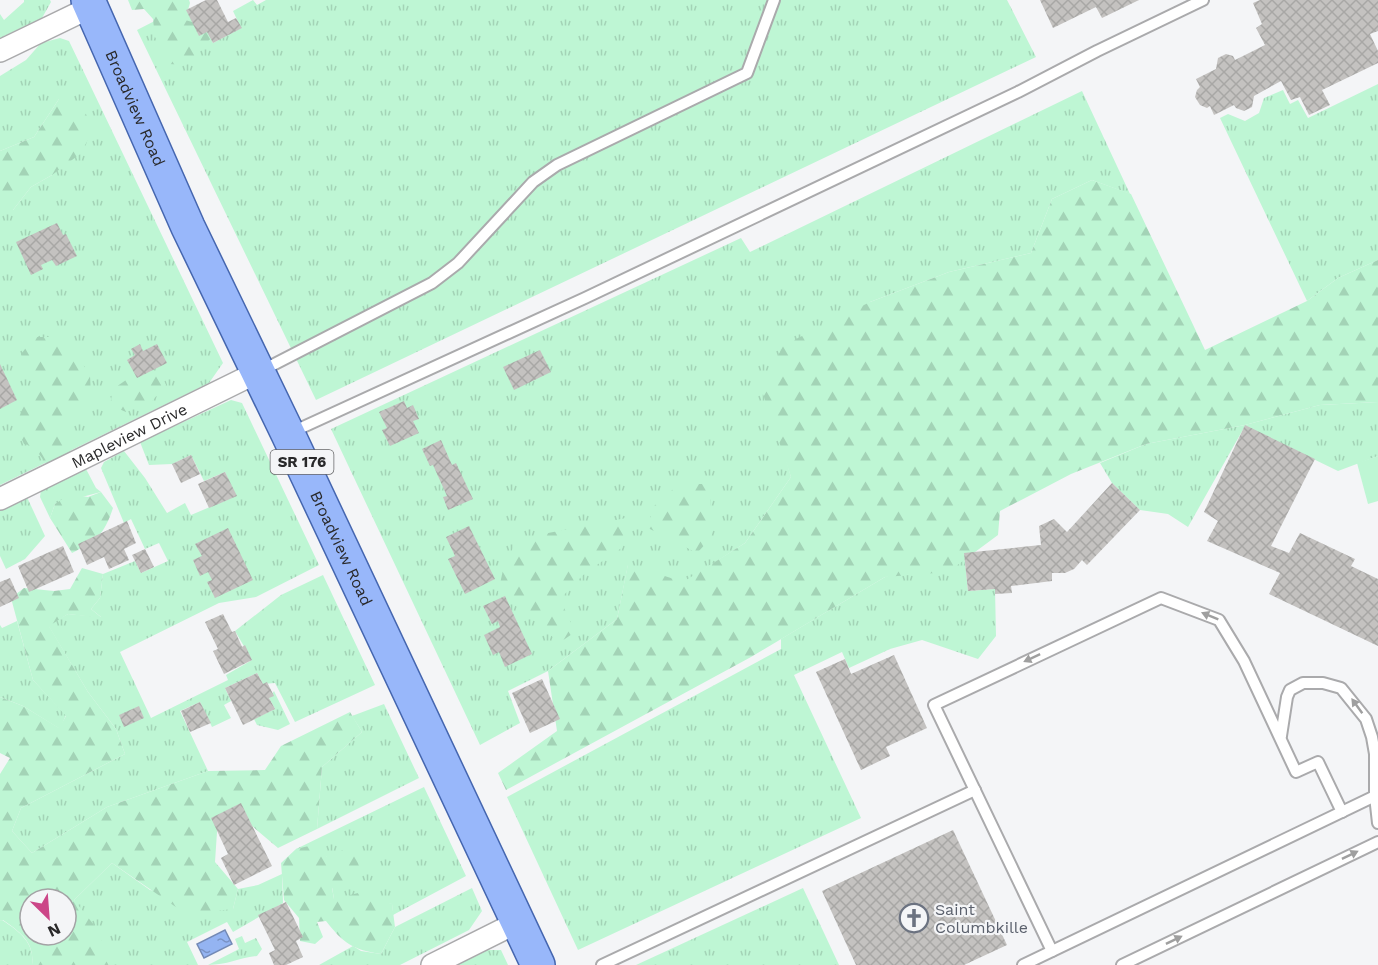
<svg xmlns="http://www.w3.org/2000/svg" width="1378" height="965" font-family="'Work Sans',sans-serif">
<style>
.grass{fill:url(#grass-tufts)}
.forest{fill:url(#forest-firs);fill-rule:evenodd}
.pitch{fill:#bef6d4}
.water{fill:url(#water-ripples);stroke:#748ab6;stroke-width:1.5}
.building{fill:url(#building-cross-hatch)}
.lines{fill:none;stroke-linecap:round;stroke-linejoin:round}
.service-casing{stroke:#aaaaac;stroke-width:14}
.minor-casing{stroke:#aaaaac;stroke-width:24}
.primary-casing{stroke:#4566af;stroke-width:36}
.service{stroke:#fff;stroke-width:10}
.minor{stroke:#fff;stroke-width:21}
.primary{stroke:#98b7fa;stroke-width:33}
.oneway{fill:#9f9f9f}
.labels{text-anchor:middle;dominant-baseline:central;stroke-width:4.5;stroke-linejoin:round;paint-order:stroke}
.shield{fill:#f4f5f7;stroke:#666668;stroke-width:1.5}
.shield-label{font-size:15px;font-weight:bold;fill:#29292a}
.street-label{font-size:16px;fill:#29292a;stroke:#f4f5f7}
.worship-label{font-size:16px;fill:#5b616d;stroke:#f4f5f7;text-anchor:start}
</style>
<defs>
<pattern id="grass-tufts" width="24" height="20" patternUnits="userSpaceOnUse" patternTransform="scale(1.5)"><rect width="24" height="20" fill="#bef6d4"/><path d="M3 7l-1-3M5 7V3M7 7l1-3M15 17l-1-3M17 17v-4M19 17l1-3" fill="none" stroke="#a3d3b6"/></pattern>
<pattern id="forest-firs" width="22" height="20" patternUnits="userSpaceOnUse" patternTransform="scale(1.5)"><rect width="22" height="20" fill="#bef6d4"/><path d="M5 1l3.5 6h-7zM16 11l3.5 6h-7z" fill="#a3d3b6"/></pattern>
<pattern id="water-ripples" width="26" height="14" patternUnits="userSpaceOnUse" patternTransform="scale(1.5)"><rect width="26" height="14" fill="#94b4f2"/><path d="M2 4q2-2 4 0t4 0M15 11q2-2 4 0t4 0" fill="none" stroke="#7992c4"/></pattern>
<pattern id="building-cross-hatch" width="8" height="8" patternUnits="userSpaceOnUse" patternTransform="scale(1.5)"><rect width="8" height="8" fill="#c4c2c0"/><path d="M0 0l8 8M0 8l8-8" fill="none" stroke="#a8a7a5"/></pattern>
</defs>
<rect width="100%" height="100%" fill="#f4f5f7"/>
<g class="grass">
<path d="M24,0H50L51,2L42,18L0,38V14L4,20L24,2Z"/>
<path d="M253,0L257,5L266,0H1007L1036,57L316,400L137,30L184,6L207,32L213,43L241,28L233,11Z"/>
<path d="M60,38L69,41L223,363L209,383L0,485V210H13L31,187L52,175L59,99L34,137L0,151V76L26,60L41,43Z"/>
<path d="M1378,84V260L1338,278L1307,301L1220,118L1228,114L1245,121L1259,113L1264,98L1283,90L1290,104L1298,100L1308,118Z"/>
<path d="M1082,91L1130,194L1092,180L1052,199L1031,253L949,272L870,302L782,446L791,477L745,543L683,583L628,565L617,619L548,671L508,691L520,723L480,745L331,429L741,238L750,252Z"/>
<path d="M231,400L242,403L319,565L256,597L219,603L120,652L151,718L228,680L226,675L252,660L235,631L281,595L323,575L375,685L295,722L275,683L263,684L257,673L225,688L231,701L224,705L231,718L212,727L200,702L180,711L208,771L107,807L32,853L12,831L21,808L125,754L116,729L88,692L48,625L68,614L101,617L91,609L100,598L103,574L135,561L141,573L168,561L159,543L145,549L131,519L124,523L101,468L104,462L124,451L145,478L167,513L185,503L191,515L236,496L225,472L204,481L191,455L172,464L149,465L140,442Z"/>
<path d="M1378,402V456L1338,471L1245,426L1188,527L1168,514L1140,510L1112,483L1100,463L1146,444L1245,425L1320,405Z"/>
<path d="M86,469L96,488L101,492L55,504L50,518L40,497L41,490Z"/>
<path d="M26,495L45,536L25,559L6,569L0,556V508Z"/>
<path d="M964,553L968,591L995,589L996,636L978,659L922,640L890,649L849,668L842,652L794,675L861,818L578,950L507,797L781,649V639L885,577Z"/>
<path d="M17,621L33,680L66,715L60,729L23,706L0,697V625L2,628Z"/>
<path d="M274,691L290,724L278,730L257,725L254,719L275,709L269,698Z"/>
<path d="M384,704L419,778L317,829L322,767L362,732L352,716Z"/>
<path d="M424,787L466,876L393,915L392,904L334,899L327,857L296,849Z"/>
<path d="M112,863L150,890L233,909L238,889L258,885L282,874L283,903L233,932L227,922L187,942L198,965H109L74,900Z"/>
<path d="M472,888L482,911L469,930L400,965H319L353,946L361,951L381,954L395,927Z"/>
<path d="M803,888L839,965H636Z"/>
<path d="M2,920C19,931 35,943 32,965H0V921Z"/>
<path d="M242,936L245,943L256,938L262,949L257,956C238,958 228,965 208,965L239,949L235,939Z"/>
<path d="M481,950H501L508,965H452Z"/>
</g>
<g class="forest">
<path d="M128,0H189L190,3L185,20L207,26L213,36L186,65L169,64L155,37L153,19L144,9L132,10Z"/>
<path d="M59,99L82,107L92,125L84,151L52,175L31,187L13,210H0V151L34,137Z"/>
<path d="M1092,180L1131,194L1205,350L1307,301L1338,278L1378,260V402L1320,405L1245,425L1146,444L1071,474L1000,511L998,535L948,572L885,577L751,657L506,790L498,773L557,731L548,671L617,619L628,564L683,582L745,543L791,477L763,394L782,346L870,302L949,272L1031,253L1052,199Z"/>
<path d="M35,337H56L73,350L90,375L91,396L74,410L63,430L71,452L48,466L33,446L24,444L16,427L24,403L33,385L21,354Z"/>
<path d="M146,370L160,372L166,385L152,401L126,412L110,405L113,389L126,380Z"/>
<path d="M679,484H706L710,497L712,537L697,553L648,528L653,507Z"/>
<path d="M101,492L113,508C104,535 97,540 72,553L50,518L55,504L70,494L88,497Z"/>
<path d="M626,518L623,547L585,573L560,599L575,632L559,643L535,620L498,593L503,570L517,539Z"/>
<path d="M82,568L103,574L100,598L91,609L102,618L68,614L49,626L88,692L116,729L125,754L21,808L12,831L32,853L107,807L208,771L265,770L281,746L350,712L362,732L322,767L317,829L278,848L245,820L218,817L215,862L238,889L233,909L186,914L112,863L74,900L98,930L109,965H32C35,942 20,932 3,920L0,921V774L10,758L0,753V697L23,706L59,728L66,716L33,680L11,598L24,588L54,591L70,589ZM30,899H66V935H30Z"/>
<path d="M313,845L327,857L343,850L357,856L360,872L332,888L334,899L358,893L392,904L395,927L381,954C353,950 343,943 326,921L317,922L323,937L315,944L300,941L299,918L284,900L281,863L296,849Z"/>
</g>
<path class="pitch" d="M1378,456V501L1368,504L1357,463Z"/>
<path class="water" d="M225,930L232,944L204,958L197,944Z"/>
<g class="building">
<path d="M206,0H217L228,22L236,18L242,28L213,43L207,32L199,36L186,10Z"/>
<path d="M1040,0H1139L1102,18L1096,7L1053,28Z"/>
<path d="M1260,0H1378V31L1370,34L1378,51V63L1322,90L1330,105L1309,115L1300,97L1291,100L1281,81L1254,96L1252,107L1244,111L1236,108L1234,105L1214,115L1210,106L1207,108L1200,105L1195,97L1197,90L1200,87L1196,79L1216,69L1218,58L1226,54L1233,56L1235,60L1265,45L1256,28L1262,24L1253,3Z"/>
<path d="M57,223L63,235L66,234L77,256L56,266L52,260L41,265L43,269L31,275L16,242Z"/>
<path d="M140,344L143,351L157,344L167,363L137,378L127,360L135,355L131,349Z"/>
<path d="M540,350L551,372L514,390L503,367Z"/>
<path d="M0,364L17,400L0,409Z"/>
<path d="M404,401L407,408L413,405L419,419L413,421L419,433L390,446L382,430L387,428L379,412Z"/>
<path d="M1245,425L1315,459L1271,546L1289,553L1300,533L1355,559L1351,566L1378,579V646L1269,594L1280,573L1207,541L1218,521L1204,512Z"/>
<path d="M441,440L452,465L456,463L473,499L448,510L443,497L447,496L433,465L430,466L422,449Z"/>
<path d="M191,455L200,474L181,483L172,464Z"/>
<path d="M225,472L237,496L209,508L198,484Z"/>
<path d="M1112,483L1140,510L1087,565L1082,560L1074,569L1065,573H1052V581L1011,586L1012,593L995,594V589L968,591L964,553L1041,545L1039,526L1054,519L1067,532Z"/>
<path d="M127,521L136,543L124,549L129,560L109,569L104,557L87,565L78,544Z"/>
<path d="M469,526L495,579L465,594L448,559L455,556L446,537Z"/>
<path d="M228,528L253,580L215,598L207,582L212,580L208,572L200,576L193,560L202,556L195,544Z"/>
<path d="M63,546L74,572L29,592L18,566Z"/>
<path d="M145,549L154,567L141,573L132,555Z"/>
<path d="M10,578L19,598L0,607V582Z"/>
<path d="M505,596L532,654L505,667L499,652L493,655L484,635L500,627L498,621L492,624L483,606Z"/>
<path d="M223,614L232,632L235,631L242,647L245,645L252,660L224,674L213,651L218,649L205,622Z"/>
<path d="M894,655L927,728L886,747L890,756L861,770L816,672L845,659L851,674Z"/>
<path d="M257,673L263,684L267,682L274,696L269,698L275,709L243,725L225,688Z"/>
<path d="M542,679L560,719L530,733L512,693Z"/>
<path d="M200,702L211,723L190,732L181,711Z"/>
<path d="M139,706L144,718L124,727L119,715Z"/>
<path d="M241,803L272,866L234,885L221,858L228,854L211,818Z"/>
<path d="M953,830L1007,945L964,965H856L822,891Z"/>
<path d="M286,902L303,937L296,941L303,957L286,965H274L269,953L275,950L258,915Z"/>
</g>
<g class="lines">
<g class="service-casing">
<g id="service">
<path d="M261,371L432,283L458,263L533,182L557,165L747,73L774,0"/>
<path d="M290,433L585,298L1018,92L1097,51L1203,0"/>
<path d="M1281,736L1287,697L1290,690L1303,683H1323L1341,688L1366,719L1372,737L1375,754V796L1378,823"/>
<path d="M1052,951L934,705L1161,598L1219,620L1244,661L1296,772L1318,762L1342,812"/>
<path d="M602,965L975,790"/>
<path d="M1023,965L1375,796"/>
<path d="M1122,965L1378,842"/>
</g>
</g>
<g class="minor-casing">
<g id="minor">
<path d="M0,51L91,7"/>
<path id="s1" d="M0,499L258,372"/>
<path d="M432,965L518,922"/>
</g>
</g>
<g class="primary-casing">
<g id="primary">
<path id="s2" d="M88,0L188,227L288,434L538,965"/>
</g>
</g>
<use href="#service" class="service"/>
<use href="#minor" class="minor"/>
<use href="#primary" class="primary"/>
</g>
<defs><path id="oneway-solid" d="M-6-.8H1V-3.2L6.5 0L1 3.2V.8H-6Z" transform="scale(1.5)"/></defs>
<g class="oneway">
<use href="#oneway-solid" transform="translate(1210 616) rotate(-158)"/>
<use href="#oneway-solid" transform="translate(1032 658) rotate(155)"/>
<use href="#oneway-solid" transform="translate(1357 706) rotate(-126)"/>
<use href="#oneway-solid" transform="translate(1350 855) rotate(-26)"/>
<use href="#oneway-solid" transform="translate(1174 940) rotate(-26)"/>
</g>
<defs>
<g id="church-ring" transform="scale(1.5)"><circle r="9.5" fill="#f4f5f7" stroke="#6b7280" stroke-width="1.5"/><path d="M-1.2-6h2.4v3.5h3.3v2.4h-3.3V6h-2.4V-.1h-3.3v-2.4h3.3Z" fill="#6b7280"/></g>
</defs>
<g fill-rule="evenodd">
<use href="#church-ring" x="914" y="918"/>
</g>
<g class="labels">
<rect class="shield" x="270.5" y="450" width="63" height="24" rx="4.5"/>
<g class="shield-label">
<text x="302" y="462">SR 176</text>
</g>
<g class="street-label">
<text stroke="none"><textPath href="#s2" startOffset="118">Broadview Road</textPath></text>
<text stroke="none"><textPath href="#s1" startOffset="144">Mapleview Drive</textPath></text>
<text stroke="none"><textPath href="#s2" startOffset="604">Broadview Road</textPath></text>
</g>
<g class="worship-label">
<text x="935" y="909">Saint<tspan x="935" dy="18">Columbkille</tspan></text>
</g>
</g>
<g transform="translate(48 917) rotate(155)"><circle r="28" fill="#f4f5f7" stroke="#a3a3a5" stroke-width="1.5"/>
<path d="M0-4.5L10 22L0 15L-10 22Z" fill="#cc4688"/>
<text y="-9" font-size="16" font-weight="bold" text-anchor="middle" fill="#29292a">N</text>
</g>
</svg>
